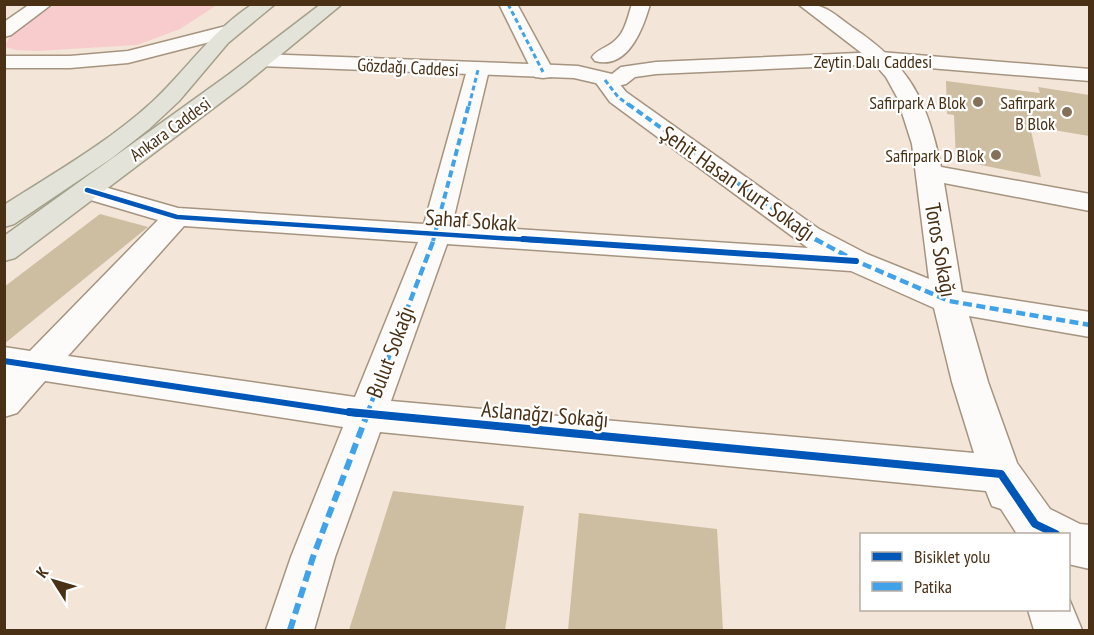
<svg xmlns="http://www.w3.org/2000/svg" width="1094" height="635" font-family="'PT Sans Narrow',sans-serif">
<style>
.green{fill:#f8cccd}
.building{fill:#cdbda1}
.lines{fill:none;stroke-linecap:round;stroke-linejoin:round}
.minor-casing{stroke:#a59480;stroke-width:3}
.tertiary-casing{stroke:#a59480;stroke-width:3}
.primary-casing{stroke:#a3a08b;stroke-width:3}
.minor{fill:#fdfbf9;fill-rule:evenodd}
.tertiary{fill:#fdfbf9;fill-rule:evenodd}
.primary{fill:#e3e3da;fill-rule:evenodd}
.quiet-far3{stroke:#40a3ea;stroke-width:3;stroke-dasharray:5 3;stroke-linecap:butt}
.quiet-far2{stroke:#40a3ea;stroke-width:4;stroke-dasharray:7 4;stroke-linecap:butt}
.quiet-far1{stroke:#40a3ea;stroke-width:4.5;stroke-dasharray:9 4.5;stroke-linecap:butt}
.quiet{stroke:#40a3ea;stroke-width:6;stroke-dasharray:11 6;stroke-linecap:butt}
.cycleway-far2-casing{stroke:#fff;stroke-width:8}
.cycleway-far1-casing{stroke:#fff;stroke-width:10}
.cycleway-casing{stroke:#fff;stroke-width:11}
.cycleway-far2{stroke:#0057b8;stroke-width:4.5}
.cycleway-far1{stroke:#0057b8;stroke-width:6}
.cycleway{stroke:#0057b8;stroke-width:8}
.poi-dot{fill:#85705a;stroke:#fff;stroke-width:2}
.labels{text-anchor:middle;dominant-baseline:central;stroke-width:4.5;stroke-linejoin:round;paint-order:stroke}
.far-street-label{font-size:18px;fill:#4a3116;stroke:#fff}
.far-poi-label{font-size:18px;fill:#4a3116;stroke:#fff;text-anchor:end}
.street-label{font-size:22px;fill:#4a3116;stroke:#fff}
</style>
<rect width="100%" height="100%" fill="#f3e5d7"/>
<path class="green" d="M55,5H217L180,29L137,45L37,51L16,50L5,47C11,27 39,15 55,5Z"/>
<g class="building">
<path d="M946,81L1040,93L1038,87L1089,95V136L1030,126L1041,177L956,160L954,115L947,114Z"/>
<path d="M100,214L148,227L4,344V287Z"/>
<path d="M393,491L524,506L505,630H349Z"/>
<path d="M579,513L717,529L723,630H568Z"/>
</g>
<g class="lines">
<g class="minor-casing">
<g id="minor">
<path d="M499,4H517L554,72L551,77L543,78L535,77Z"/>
<path d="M798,4C826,4 830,11 852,27C910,66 927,99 941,167L1090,194V211L944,183L962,292L1090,312V337L969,316L988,382L1017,463L1050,509L1080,524L1090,525V569L1068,564V534H1017L1001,509L992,506L986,491L380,432L335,557L314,630H266L291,557L343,427L45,381L17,413L4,417L6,375H4V347L30,351L158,220L77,196L74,190L77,184L87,182L178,208L424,224L467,70L471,66L478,64L485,66L489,70L452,225L808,248L610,102L594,80L597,75C613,72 617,81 626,92L819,229L867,254L929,279L912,144L897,97L886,77L872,61ZM184,226L418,242L355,397L68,356ZM447,244L851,271L934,308L952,382L974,453L391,401Z"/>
<path d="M1068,596L1082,630H1034L1028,610H1068Z"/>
</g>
</g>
<g class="tertiary-casing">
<g id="tertiary">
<path d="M30,4H52L11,35L4,37V22Z"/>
<path d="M632,4H650C643,29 628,70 595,61L592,57C597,50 605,48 612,43C625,34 627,19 632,4Z"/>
<path d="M230,25L237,27L240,31L237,35L128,63L70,68H4V56H70L128,51Z"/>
<path d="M880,52L1090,69V81L880,64L656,74L635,77L626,84L613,87L574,78L260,66L253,64L250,60L253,56L260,54L556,65L578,66L612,74L621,67L656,62Z"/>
</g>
</g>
<g class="primary-casing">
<g id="primary">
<path d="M253,4H275L228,43L179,101L149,129L112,158L14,224L4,227V205C54,173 107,143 151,103C186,71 212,30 253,4Z"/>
<path d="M321,4H342L244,85L15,258L4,261V236L228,75Z"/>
</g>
</g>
<use href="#minor" class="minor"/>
<use href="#tertiary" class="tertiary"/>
<use href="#primary" class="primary"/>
<g class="quiet-far3">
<path d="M508,4L543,72"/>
<path d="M605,80L618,97L630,106"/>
<path d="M469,106L478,70"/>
</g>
<g class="quiet-far2">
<path d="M628,104L818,241"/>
<path d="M433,241L469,104"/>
</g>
<g class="quiet-far1">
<path d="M815,239L856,261L949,301L1090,325"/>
<path d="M367,414L434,239"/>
</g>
<path class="quiet" d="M290,630L313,557L368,412"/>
<g class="cycleway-far2-casing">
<path id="cycleway-far2" d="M87,190L177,217L546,241"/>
</g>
<g class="cycleway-far1-casing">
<g id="cycleway-far1">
<path d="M523,239L856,261"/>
<path d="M4,361L359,414"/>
</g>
</g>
<g class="cycleway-casing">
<path id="cycleway" d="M349,412L1001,474L1035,524L1056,534"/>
</g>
<use href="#cycleway-far2" class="cycleway-far2"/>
<use href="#cycleway-far1" class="cycleway-far1"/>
<use href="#cycleway" class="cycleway"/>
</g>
<g class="poi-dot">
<circle cx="978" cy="102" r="6"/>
<circle cx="1067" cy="112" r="6"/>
<circle cx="996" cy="155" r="6"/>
</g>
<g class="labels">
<g class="far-street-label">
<text x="873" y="61">Zeytin Dalı Caddesi</text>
<text transform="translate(408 67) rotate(3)">Gözdağı Caddesi</text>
<text transform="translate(170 129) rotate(-36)">Ankara Caddesi</text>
</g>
<g class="far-poi-label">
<text x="966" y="102">Safirpark A Blok</text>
<text x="1055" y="102">Safirpark<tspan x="1055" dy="21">B Blok</tspan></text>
<text x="984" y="155">Safirpark D Blok</text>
</g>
<g class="street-label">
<text transform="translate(738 183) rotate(35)">Şehit Hasan Kurt Sokağı</text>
<text transform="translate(471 220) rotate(4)">Sahaf Sokak</text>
<text transform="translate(941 250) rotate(80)">Toros Sokağı</text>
<text transform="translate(390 352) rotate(-69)">Bulut Sokağı</text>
<text transform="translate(545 414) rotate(5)">Aslanağzı Sokağı</text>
</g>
</g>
<rect width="1094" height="635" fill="none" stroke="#4a3116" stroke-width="12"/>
<rect x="860" y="533" width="210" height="78" fill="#ffffff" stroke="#b7ada2" stroke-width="1.5"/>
<rect x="872" y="552" width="30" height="9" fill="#0057b8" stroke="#b7ada2" stroke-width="1.5"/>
<text x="914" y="563" font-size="18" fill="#4a3116">Bisiklet yolu</text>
<rect x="872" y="582" width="30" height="9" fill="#40a3ea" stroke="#b7ada2" stroke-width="1.5"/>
<text x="914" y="593" font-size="18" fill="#4a3116">Patika</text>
<g transform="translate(54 581) rotate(307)" stroke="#ffffff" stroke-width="4.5" paint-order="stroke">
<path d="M0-4.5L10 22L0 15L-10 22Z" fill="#4a3116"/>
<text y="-9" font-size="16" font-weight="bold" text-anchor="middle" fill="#4a3116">K</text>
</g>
</svg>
